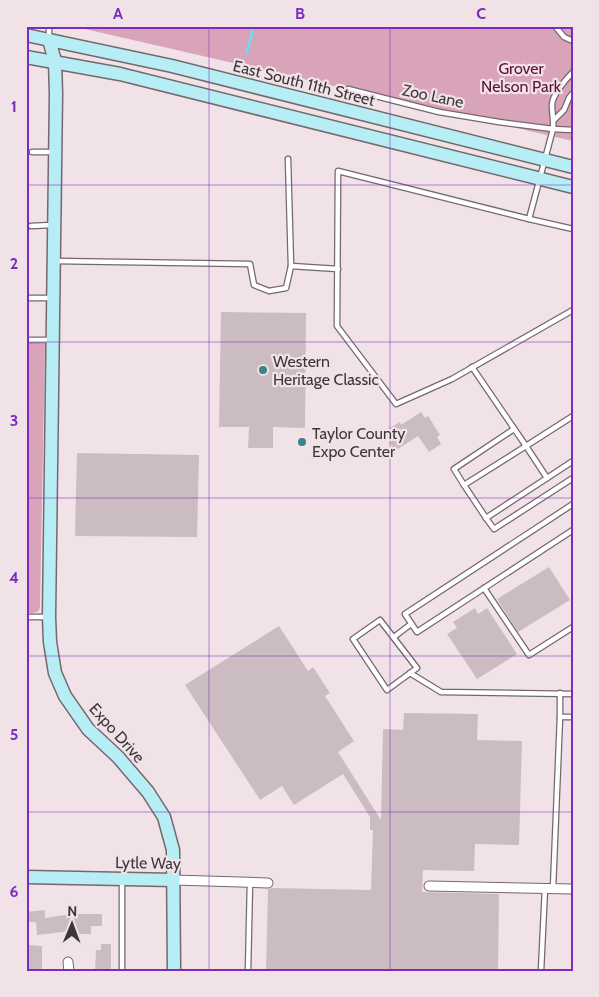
<svg xmlns="http://www.w3.org/2000/svg" width="599" height="997" font-family="Cabin,sans-serif">
<style>
.green{fill:#d9a4b9}
.lines{fill:none;stroke-linecap:round;stroke-linejoin:round}
.stream{stroke:#64e2f5;stroke-width:2.5}
.building{fill:#cbbcc2}
.lane-casing{stroke:#75686d;stroke-width:7}
.street-casing{stroke:#75686d;stroke-width:11}
.secondary-casing{stroke:#75686d;stroke-width:15}
.lane{stroke:#fff;stroke-width:4.5}
.street{stroke:#fff;stroke-width:9}
.secondary{stroke:#b7eef5;stroke-width:12}
.grid{fill:none;stroke:#7b2cbf;stroke-width:1;stroke-opacity:0.55}
.poi-dot{fill:#3b818c;stroke:#f1e2e7;stroke-width:2}
.labels{text-anchor:middle;dominant-baseline:central;stroke-width:4.5;stroke-linejoin:round;paint-order:stroke}
.park-label{font-size:16px;fill:#5c0f38;stroke:#f1e2e7}
.street-label{font-size:16px;fill:#3d3739;stroke:#f1e2e7}
.poi-label{font-size:16px;fill:#3d3739;stroke:#f1e2e7;text-anchor:start}
.neatline{fill:none;stroke:#7b2cbf;stroke-width:2}
.grid-label{font-size:16px;text-anchor:middle;font-weight:bold;fill:#7b2cbf}
</style>
<rect width="100%" height="100%" fill="#f1e2e7"/>
<g class="green">
<path d="M72,26H573V141Z"/>
<path d="M26,343L45,344L40,607C39,614 33,613 26,613Z"/>
</g>
<g class="lines">
<path class="stream" d="M247,52L254,26"/>
</g>
<g class="building">
<path d="M221,312L306,313L305,428L273,427V448H248L249,427H219Z"/>
<path d="M421,412L425,418L428,416L440,435L437,437L441,444L429,452L418,436L395,451L383,432L400,422L401,425Z"/>
<path d="M77,453L199,455L197,537L75,536Z"/>
<path d="M549,567L570,600L518,632L497,599Z"/>
<path d="M475,608L478,614L487,608L517,654L477,679L447,634L457,628L453,622Z"/>
<path d="M279,626L308,671L313,667L330,693L325,696L354,741L338,752L381,820L383,729L403,730L404,713L478,714L477,740L522,741L519,845L475,844L474,871L423,870L422,892L499,894L498,971H266L268,889L272,888L371,890L373,830H370V817L343,774L294,805L282,786L260,800L185,685Z"/>
<path d="M45,910V918L71,914H102V926H91V934H71V931L37,935L36,922H26V912Z"/>
<path d="M101,944H111V971H95L96,950H101Z"/>
<path d="M27,945L42,946V971H26Z"/>
</g>
<g class="lines">
<g class="lane-casing">
<g id="lane">
<path d="M555,26L564,37L573,41"/>
<path d="M49,37V26"/>
<path d="M573,72C566,79 552,95 552,105C552,113 554,121 553,129L529,219L338,171L337,326L396,404L452,379L573,310"/>
<path d="M348,89L439,112L499,122L553,129L573,130"/>
<path d="M554,120L564,110L569,98L573,93"/>
<path d="M32,152H53"/>
<path d="M288,159L291,266"/>
<path d="M529,219L573,229"/>
<path d="M31,226L52,225"/>
<path d="M55,261L250,264L254,285L269,291L286,288L291,266L338,269"/>
<path d="M29,298H53"/>
<path d="M26,340H52"/>
<path d="M472,367L526,446L464,485L486,518L573,461"/>
<path d="M547,478L526,446L573,416"/>
<path d="M464,485L454,469L514,429"/>
<path d="M573,504L405,614L417,632L573,530"/>
<path d="M486,518L494,529L573,478"/>
<path d="M484,588L529,655L573,627"/>
<path d="M26,617H47"/>
<path d="M380,620L417,668L387,690L353,639Z"/>
<path d="M394,637L411,624"/>
<path d="M410,673L441,692L573,694"/>
<path d="M560,693V717"/>
<path d="M553,888L560,717H573"/>
<path d="M122,971V880"/>
<path d="M248,971L250,882"/>
<path d="M541,971L545,888"/>
</g>
</g>
<g class="street-casing">
<g id="street">
<path d="M174,880L268,883"/>
<path d="M429,886L573,889"/>
<path d="M68,962L69,971"/>
</g>
</g>
<g class="secondary-casing">
<g id="secondary">
<path d="M26,35L172,66L573,167"/>
<path d="M49,40L55,61L56,94L49,617L50,642L55,673L65,696L88,729L118,757L148,792L164,817L173,850L174,971"/>
<path d="M26,57L120,74L573,187"/>
<path d="M26,877L174,880"/>
</g>
</g>
<use href="#lane" class="lane"/>
<use href="#street" class="street"/>
<use href="#secondary" class="secondary"/>
</g>
<path class="grid" d="M209,26V971M390,26V971M26,185H573M26,342H573M26,498H573M26,656H573M26,812H573"/>
<g class="poi-dot">
<circle cx="263" cy="370" r="5"/>
<circle cx="302" cy="442" r="5"/>
</g>
<g class="labels">
<g class="park-label">
<text x="521" y="68">Grover<tspan x="521" dy="18">Nelson Park</tspan></text>
</g>
<g class="street-label">
<text transform="translate(304 83) rotate(14)">East South 11th Street</text>
<text transform="translate(433 96) rotate(12)">Zoo Lane</text>
<text transform="translate(117 733) rotate(48)">Expo Drive</text>
<text transform="translate(148 863) rotate(1)">Lytle Way</text>
</g>
<g class="poi-label">
<text x="273" y="361">Western<tspan x="273" dy="18">Heritage Classic</tspan></text>
<text x="312" y="433">Taylor County<tspan x="312" dy="18">Expo Center</tspan></text>
</g>
</g>
<rect width="599" height="997" fill="none" stroke="#f1e2e7" stroke-width="55"/>
<g transform="translate(72 924) rotate(1)" stroke="#f1e2e7" stroke-width="4" paint-order="stroke">
<path d="M0-4L9 19L0 12L-9 19Z" fill="#3d3739"/>
<text y="-8" font-size="14" font-weight="bold" text-anchor="middle" fill="#3d3739">N</text>
</g>
<rect x="28" y="28" width="544" height="942" class="neatline"/>
<g class="grid-label">
<text x="118" y="19">A</text>
<text x="300" y="19">B</text>
<text x="481" y="19">C</text>
<text x="14" y="112">1</text>
<text x="14" y="269">2</text>
<text x="14" y="426">3</text>
<text x="14" y="583">4</text>
<text x="14" y="740">5</text>
<text x="14" y="897">6</text>
</g>
</svg>
